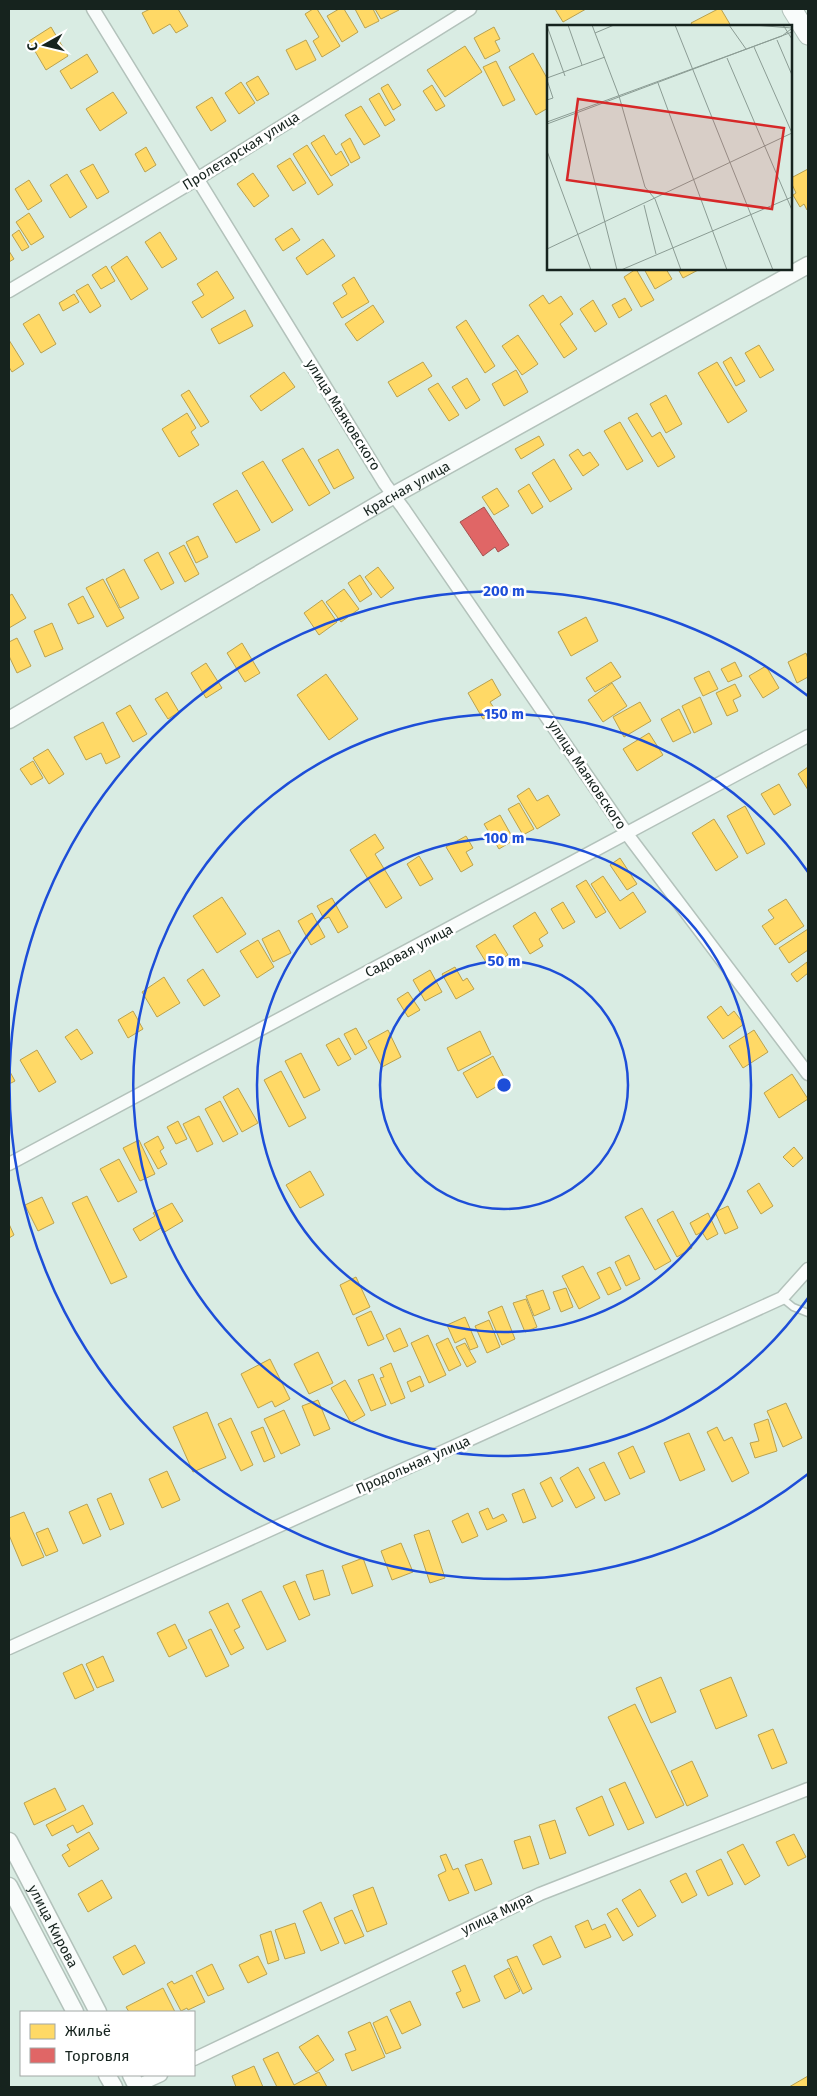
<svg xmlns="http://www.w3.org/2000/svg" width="817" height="2096" font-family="'Fira Sans',sans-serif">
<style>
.homes{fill:#ffd966;stroke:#b9a250}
.shops{fill:#e06666;stroke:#a35250}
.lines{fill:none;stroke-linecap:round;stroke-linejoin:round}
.service-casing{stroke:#b3c2bb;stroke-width:9}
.minor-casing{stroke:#b3c2bb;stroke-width:15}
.tertiary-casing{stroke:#b3c2bb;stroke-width:19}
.secondary-casing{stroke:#b3c2bb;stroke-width:21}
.service{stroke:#f9fcfb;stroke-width:6}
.minor{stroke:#f9fcfb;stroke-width:12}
.tertiary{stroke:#f9fcfb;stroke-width:16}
.secondary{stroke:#f9fcfb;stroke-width:19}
.ring{fill:none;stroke:#1d4ed8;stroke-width:2.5}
.labels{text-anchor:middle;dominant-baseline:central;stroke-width:5;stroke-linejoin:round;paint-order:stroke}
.street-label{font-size:14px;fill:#16231e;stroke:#fff}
.inset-road{fill:none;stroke:#8b9c94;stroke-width:1}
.view{fill:#d62828;fill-opacity:0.15;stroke:#d62828;stroke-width:2.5}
.inset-edge{fill:none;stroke:#16231e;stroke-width:2.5}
.centre{fill:#1d4ed8;stroke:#fff;stroke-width:2.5}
.ring-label{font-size:15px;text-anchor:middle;font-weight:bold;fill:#1d4ed8;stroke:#fff;stroke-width:5;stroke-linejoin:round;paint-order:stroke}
</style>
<rect width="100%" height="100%" fill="#d9ece3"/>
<g class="homes">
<path d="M150,9H178L188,26L176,33L170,24L153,34L142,13Z"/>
<path d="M313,9H317L340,46L322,57L313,41L319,37L305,14Z"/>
<path d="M339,9H344L358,32L342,42L327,16Z"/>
<path d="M355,9H373L379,21L365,28Z"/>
<path d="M375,9H398L399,10L381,19Z"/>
<path d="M555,9H586L563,22Z"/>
<path d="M718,9H721L731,26H693L691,23Z"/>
<path d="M51,27L68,56L46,70L29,41Z"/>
<path d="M494,27L500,39L495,41L500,51L485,59L474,38Z"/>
<path d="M306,40L316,60L296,70L286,50Z"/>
<path d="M465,46L482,72L445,97L427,70Z"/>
<path d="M533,53L548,80V108L536,115L509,67Z"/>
<path d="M87,54L98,72L71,89L60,71Z"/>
<path d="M496,61L515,100L503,106L483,67Z"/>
<path d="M258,76L269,94L257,101L246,83Z"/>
<path d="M241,82L255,103L239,114L225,93Z"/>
<path d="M388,84L401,105L393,110L381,88Z"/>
<path d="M432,85L445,106L436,111L423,91Z"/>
<path d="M113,92L127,113L100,131L86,109Z"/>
<path d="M379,93L395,120L385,126L369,99Z"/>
<path d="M212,97L226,121L211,131L196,107Z"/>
<path d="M361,106L380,136L364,145L345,115Z"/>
<path d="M324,135L336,155L341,151L349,165L331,176L311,143Z"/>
<path d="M350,138L360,158L351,163L341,144Z"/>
<path d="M307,145L333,185L318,195L293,154Z"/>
<path d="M146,147L156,165L145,172L135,154Z"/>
<path d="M290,158L306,183L293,191L277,166Z"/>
<path d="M93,164L109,192L97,199L80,171Z"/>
<path d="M808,169V209L807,210L804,204L800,207L793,195L796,193L791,182V178Z"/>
<path d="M253,173L269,196L254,207L237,184Z"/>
<path d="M67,174L87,207L70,218L50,185Z"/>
<path d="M29,180L42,201L28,210L15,189Z"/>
<path d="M29,213L44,237L31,245L16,222Z"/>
<path d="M292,228L300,240L283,251L275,239Z"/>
<path d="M19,230L29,247L22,251L12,235Z"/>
<path d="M160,232L177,259L162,268L145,242Z"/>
<path d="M323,239L335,256L307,275L296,258Z"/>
<path d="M9,251L14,259L9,262Z"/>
<path d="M127,256L148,289L131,300L111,267Z"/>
<path d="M106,266L115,281L101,289L92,275Z"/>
<path d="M636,269L654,300L641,307L624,277Z"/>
<path d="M644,269H666L672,279L655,289Z"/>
<path d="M678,269H700L683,278Z"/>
<path d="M217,271L234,298L202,318L192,302L204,295L197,284Z"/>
<path d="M354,277L369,302L342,318L333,303L347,294L342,285Z"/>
<path d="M88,284L101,306L90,313L76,291Z"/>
<path d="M74,294L79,302L63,311L59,303Z"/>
<path d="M543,295L549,304L561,296L573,314L560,324L577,349L564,358L529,305Z"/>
<path d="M625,298L632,310L619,318L612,305Z"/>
<path d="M593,300L607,324L595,332L580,309Z"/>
<path d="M373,305L384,322L357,341L345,324Z"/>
<path d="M245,310L253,326L219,344L211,329Z"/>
<path d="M39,314L56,344L41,353L23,324Z"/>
<path d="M466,320L495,366L485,373L456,327Z"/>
<path d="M518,335L538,364L522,375L502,346Z"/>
<path d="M9,340L24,364L12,372L9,367Z"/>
<path d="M759,345L774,370L760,378L745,353Z"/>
<path d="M731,357L745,381L736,386L723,362Z"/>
<path d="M423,362L432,376L397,397L388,382Z"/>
<path d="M717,362L747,411L728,423L698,373Z"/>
<path d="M516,370L528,392L504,406L492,384Z"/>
<path d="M284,372L295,387L261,411L250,396Z"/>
<path d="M467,378L480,400L466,409L452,387Z"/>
<path d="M438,383L459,415L449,421L428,389Z"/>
<path d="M189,390L209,422L201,427L181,395Z"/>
<path d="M666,395L682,424L666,433L650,404Z"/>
<path d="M187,413L196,428L191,432L199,445L179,457L162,429Z"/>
<path d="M637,413L652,437L660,432L675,457L658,467L628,418Z"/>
<path d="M620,422L643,461L627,470L604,431Z"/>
<path d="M539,436L544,445L521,459L515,449Z"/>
<path d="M303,448L330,493L309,506L282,460Z"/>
<path d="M338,449L354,478L334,489L318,460Z"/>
<path d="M578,449L583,456L590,452L599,465L583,476L569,455Z"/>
<path d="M554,459L572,489L550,502L532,473Z"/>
<path d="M263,461L293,510L272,523L242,473Z"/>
<path d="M529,484L543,507L532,514L518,491Z"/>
<path d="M497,488L509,506L494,515L482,497Z"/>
<path d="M237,490L260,530L236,543L213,504Z"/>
<path d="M198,536L208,557L196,563L186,542Z"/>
<path d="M184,545L199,574L185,582L169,553Z"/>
<path d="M158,552L174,583L161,590L144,560Z"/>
<path d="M378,567L394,588L381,598L365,577Z"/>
<path d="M124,569L139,598L120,608L106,579Z"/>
<path d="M360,575L372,594L360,602L348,583Z"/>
<path d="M103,579L124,618L107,627L86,588Z"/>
<path d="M344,589L359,609L341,622L326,602Z"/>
<path d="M12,594L26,618L9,628V596Z"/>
<path d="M83,596L94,617L78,624L68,604Z"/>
<path d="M322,600L337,622L319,635L304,613Z"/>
<path d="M586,617L598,641L571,656L558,632Z"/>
<path d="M52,623L63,649L45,657L34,631Z"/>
<path d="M17,638L31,666L17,673L9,656V642Z"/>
<path d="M242,643L260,673L245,682L227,653Z"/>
<path d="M806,653L808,659V677L797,683L788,662Z"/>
<path d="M611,662L621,677L595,692L586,678Z"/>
<path d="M735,662L742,676L728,682L721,669Z"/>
<path d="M206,663L222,688L206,698L191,673Z"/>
<path d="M766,666L779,688L763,698L749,676Z"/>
<path d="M709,671L718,689L703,696L694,678Z"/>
<path d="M326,674L358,719L329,740L297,695Z"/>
<path d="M492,679L501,695L490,702L496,711L483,719L468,693Z"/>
<path d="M612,683L627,706L603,722L588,700Z"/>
<path d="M735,684L741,696L733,700L738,711L727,716L716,693Z"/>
<path d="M167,692L179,712L168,719L155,699Z"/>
<path d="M700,697L712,724L694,733L682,706Z"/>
<path d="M640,702L651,721L624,737L613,717Z"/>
<path d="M130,705L147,734L133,742L116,713Z"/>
<path d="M679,709L691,733L673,742L661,719Z"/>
<path d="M103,722L120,757L106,764L101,753L86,760L74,737Z"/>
<path d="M649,733L663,755L637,771L623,749Z"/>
<path d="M48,749L64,774L49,784L33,758Z"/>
<path d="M33,761L43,778L31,785L20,769Z"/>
<path d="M808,767V790L798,774Z"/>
<path d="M779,784L791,805L774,815L761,794Z"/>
<path d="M529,788L537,801L548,795L560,815L537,829L517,796Z"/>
<path d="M519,803L534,829L523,835L508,809Z"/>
<path d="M745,806L765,844L747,854L727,816Z"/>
<path d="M500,815L514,840L499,849L484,824Z"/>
<path d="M714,819L738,857L716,871L692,833Z"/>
<path d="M375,834L384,848L375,854L402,898L386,908L350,850Z"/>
<path d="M466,836L473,848L466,852L473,865L461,872L446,847Z"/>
<path d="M419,856L433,879L420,886L407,864Z"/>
<path d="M620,858L637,884L627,890L610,865Z"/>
<path d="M603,876L620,901L633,892L646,912L620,929L591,884Z"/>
<path d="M586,880L606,912L596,918L576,886Z"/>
<path d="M222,897L246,934L217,953L193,916Z"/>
<path d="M332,898L348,927L338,933L329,917L324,919L317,906Z"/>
<path d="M786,899L804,926L775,945L762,926L774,918L768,910Z"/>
<path d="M563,902L575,922L563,929L551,909Z"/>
<path d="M535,912L548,933L539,939L543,946L530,954L513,926Z"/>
<path d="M312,913L325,937L311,945L298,921Z"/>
<path d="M808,929V950L789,963L779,948Z"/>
<path d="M279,930L291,953L273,962L262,939Z"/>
<path d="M495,934L508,955L489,967L476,946Z"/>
<path d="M258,940L274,967L257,978L240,951Z"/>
<path d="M807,962L808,973L797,982L791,974Z"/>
<path d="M455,967L463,981L467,978L474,989L456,999L442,974Z"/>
<path d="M203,969L220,996L204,1006L187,980Z"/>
<path d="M430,970L442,992L425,1001L413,980Z"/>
<path d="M164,977L180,1003L157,1017L142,992Z"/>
<path d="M408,992L420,1010L408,1017L397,999Z"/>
<path d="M721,1006L728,1016L734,1011L744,1024L723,1039L707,1017Z"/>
<path d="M133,1011L143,1029L128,1038L118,1020Z"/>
<path d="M356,1028L367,1048L355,1055L344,1034Z"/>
<path d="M77,1029L93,1053L81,1060L65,1037Z"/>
<path d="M388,1030L401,1057L382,1067L368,1041Z"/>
<path d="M754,1030L768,1052L743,1068L729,1046Z"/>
<path d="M480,1031L491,1054L458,1071L447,1048Z"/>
<path d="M339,1038L351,1059L338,1066L326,1045Z"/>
<path d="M37,1050L56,1082L39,1092L20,1060Z"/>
<path d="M301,1053L320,1090L304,1098L285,1061Z"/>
<path d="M493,1056L506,1081L477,1098L463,1073Z"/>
<path d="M9,1070L15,1081L9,1084Z"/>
<path d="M281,1071L306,1118L289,1127L264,1080Z"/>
<path d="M792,1074L808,1099L779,1118L764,1093Z"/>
<path d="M238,1088L258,1123L242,1132L223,1097Z"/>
<path d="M220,1101L238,1134L223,1142L205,1109Z"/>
<path d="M199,1116L213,1144L197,1152L183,1124Z"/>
<path d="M178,1121L187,1139L176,1144L167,1127Z"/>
<path d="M158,1136L164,1148L160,1151L167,1164L158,1169L144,1144Z"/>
<path d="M139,1140L155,1174L140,1181L123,1148Z"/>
<path d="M794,1147L803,1158L793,1167L783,1157Z"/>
<path d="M119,1159L137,1192L118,1202L100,1169Z"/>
<path d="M310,1171L324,1195L300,1208L286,1185Z"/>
<path d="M759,1183L773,1206L761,1214L747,1191Z"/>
<path d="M87,1196L127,1277L111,1284L72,1203Z"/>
<path d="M42,1197L54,1223L38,1231L25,1205Z"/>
<path d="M172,1203L183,1221L163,1233L161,1228L140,1241L133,1229L155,1216L153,1213Z"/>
<path d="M728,1206L738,1228L725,1234L715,1212Z"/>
<path d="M642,1208L671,1261L655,1270L625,1217Z"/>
<path d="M673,1211L692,1248L677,1257L657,1220Z"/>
<path d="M708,1213L718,1234L707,1240L702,1232L696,1235L690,1223Z"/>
<path d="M9,1224L14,1235L9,1238Z"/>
<path d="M629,1255L640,1279L626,1286L615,1262Z"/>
<path d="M583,1266L600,1298L579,1309L562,1276Z"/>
<path d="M610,1267L621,1289L608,1295L597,1273Z"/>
<path d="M356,1277L370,1307L353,1315L340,1285Z"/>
<path d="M566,1288L573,1307L561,1312L553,1292Z"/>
<path d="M543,1290L550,1309L534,1316L526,1296Z"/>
<path d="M526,1299L537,1327L525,1332L513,1303Z"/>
<path d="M502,1306L515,1339L502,1345L488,1312Z"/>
<path d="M371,1311L384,1339L368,1346L356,1318Z"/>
<path d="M465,1317L478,1347L470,1350L465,1338L455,1343L447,1325Z"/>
<path d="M489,1320L500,1347L487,1353L475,1326Z"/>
<path d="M400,1328L408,1346L394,1352L386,1335Z"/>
<path d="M428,1335L446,1375L429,1383L411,1343Z"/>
<path d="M448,1338L461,1365L449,1371L436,1344Z"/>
<path d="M465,1343L476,1362L467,1367L456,1347Z"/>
<path d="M318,1352L333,1383L309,1394L294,1364Z"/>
<path d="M270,1359L290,1399L275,1407L272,1401L258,1408L241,1374Z"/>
<path d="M391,1363L405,1398L391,1404L380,1378L384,1377L380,1368Z"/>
<path d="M373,1374L386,1405L371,1411L358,1380Z"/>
<path d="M420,1376L424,1386L411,1392L407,1382Z"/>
<path d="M345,1380L365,1415L351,1423L331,1388Z"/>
<path d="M318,1400L330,1429L314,1436L302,1406Z"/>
<path d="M786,1403L802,1438L783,1447L767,1411Z"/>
<path d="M284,1410L300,1445L281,1454L264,1419Z"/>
<path d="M207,1412L226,1458L193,1472L173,1427Z"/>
<path d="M231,1418L253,1465L241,1471L218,1424Z"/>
<path d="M768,1419L777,1451L755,1458L750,1443L759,1441L754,1424Z"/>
<path d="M263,1427L275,1457L264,1462L251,1432Z"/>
<path d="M717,1427L724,1441L732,1437L749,1473L732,1482L707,1432Z"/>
<path d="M689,1433L705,1470L680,1481L664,1443Z"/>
<path d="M633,1446L645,1472L630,1479L618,1453Z"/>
<path d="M604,1462L620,1494L605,1501L589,1469Z"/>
<path d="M578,1467L595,1498L576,1508L560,1478Z"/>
<path d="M167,1471L180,1500L162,1508L149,1479Z"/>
<path d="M551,1477L563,1501L552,1507L540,1483Z"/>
<path d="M524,1489L536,1518L523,1523L512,1494Z"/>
<path d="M111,1493L124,1524L110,1530L97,1499Z"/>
<path d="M87,1504L101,1536L83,1544L69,1512Z"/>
<path d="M488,1508L493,1519L503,1514L507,1521L487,1530L479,1512Z"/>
<path d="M24,1512L44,1557L22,1566L9,1535V1518Z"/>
<path d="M468,1513L478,1536L462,1543L452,1521Z"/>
<path d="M48,1528L58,1551L46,1556L36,1533Z"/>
<path d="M429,1530L445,1578L430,1583L414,1535Z"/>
<path d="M401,1543L413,1572L392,1580L381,1551Z"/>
<path d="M363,1558L373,1586L352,1594L342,1566Z"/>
<path d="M323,1570L330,1595L314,1600L306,1575Z"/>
<path d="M295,1581L310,1615L299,1620L283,1586Z"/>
<path d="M261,1591L286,1641L267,1650L242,1600Z"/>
<path d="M228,1603L240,1627L234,1630L244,1648L231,1655L209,1612Z"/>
<path d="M175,1624L187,1648L169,1657L157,1633Z"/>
<path d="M211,1629L229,1666L206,1677L188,1640Z"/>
<path d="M103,1656L114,1681L97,1688L86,1664Z"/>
<path d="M82,1664L94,1690L75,1699L63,1673Z"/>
<path d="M661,1677L676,1712L651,1723L636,1688Z"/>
<path d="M731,1677L747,1716L716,1729L700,1690Z"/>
<path d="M635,1704L684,1805L656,1818L608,1717Z"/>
<path d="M773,1729L787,1763L772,1769L758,1735Z"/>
<path d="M692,1761L708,1796L687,1806L671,1771Z"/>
<path d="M625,1782L644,1823L628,1830L609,1789Z"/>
<path d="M55,1788L66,1810L34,1825L24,1803Z"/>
<path d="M602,1796L614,1825L589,1836L576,1808Z"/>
<path d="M83,1805L93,1824L77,1833L73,1825L52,1836L46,1825Z"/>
<path d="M555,1820L566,1853L550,1859L539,1825Z"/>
<path d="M89,1832L99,1849L69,1867L62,1855L70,1850L67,1845Z"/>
<path d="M794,1834L806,1857L788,1866L776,1842Z"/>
<path d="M530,1836L539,1864L523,1869L514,1841Z"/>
<path d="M743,1844L760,1876L745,1885L727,1852Z"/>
<path d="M446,1854L453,1870L458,1868L469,1893L449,1901L438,1875L446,1871L440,1856Z"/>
<path d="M482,1859L492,1884L475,1891L465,1865Z"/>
<path d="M721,1859L733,1884L708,1896L696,1871Z"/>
<path d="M686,1873L697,1895L682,1903L670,1881Z"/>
<path d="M102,1880L112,1898L88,1912L78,1894Z"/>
<path d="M373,1887L387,1924L367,1932L353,1895Z"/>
<path d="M640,1889L656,1916L638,1927L622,1900Z"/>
<path d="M321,1902L339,1943L321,1951L303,1911Z"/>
<path d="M617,1908L633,1935L623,1941L607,1914Z"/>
<path d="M352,1910L364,1936L345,1944L334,1918Z"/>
<path d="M588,1920L592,1930L605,1924L611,1937L585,1948L575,1926Z"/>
<path d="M295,1923L305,1953L285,1959L275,1930Z"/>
<path d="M271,1931L279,1960L268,1964L260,1935Z"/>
<path d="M551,1936L561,1957L543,1965L533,1945Z"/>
<path d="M135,1945L145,1963L123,1975L113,1957Z"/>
<path d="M258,1956L267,1974L248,1983L239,1965Z"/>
<path d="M517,1956L532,1989L523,1994L507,1960Z"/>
<path d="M212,1964L224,1989L208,1996L196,1972Z"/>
<path d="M465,1965L480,2001L463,2008L456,1993L461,1991L452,1971Z"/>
<path d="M509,1968L520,1991L505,1999L494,1976Z"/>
<path d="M192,1975L205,2002L188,2010L187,2008L181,2011L167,1984L172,1981L174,1984Z"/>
<path d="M163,1988L175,2012H129L126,2007Z"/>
<path d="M410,2001L421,2025L402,2034L390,2010Z"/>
<path d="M387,2016L401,2048L386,2054L373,2023Z"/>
<path d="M370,2022L385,2057L352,2071L345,2054L356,2050L348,2032Z"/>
<path d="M318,2035L334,2060L316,2072L299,2047Z"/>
<path d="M278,2052L294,2085L319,2072L327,2087H277L263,2059Z"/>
<path d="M254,2066L263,2087H236L232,2076Z"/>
<path d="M808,2076V2087H789Z"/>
</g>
<path class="shops" d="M484,507L509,545L498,552L495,547L483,556L460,522Z"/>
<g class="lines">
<g class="service-casing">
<path id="service" d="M782,1298L793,1307L808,1313"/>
</g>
<g class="minor-casing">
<g id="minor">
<path d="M93,9L385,484L403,508L627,834L808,1074"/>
<path d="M9,291L197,179L470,9"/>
<path d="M9,1164L808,736"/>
<path d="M9,1648L782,1298L808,1269"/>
<path d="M194,2059L540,1894L808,1789"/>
<path d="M135,2087L161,2075"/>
</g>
</g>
<g class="tertiary-casing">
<g id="tertiary">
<path id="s1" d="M9,720L394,495L808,265"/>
<path id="s2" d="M9,1841L98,2012"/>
<path d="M9,1886L75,2012"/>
<path d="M107,2075L114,2087"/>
<path d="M131,2075L137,2087"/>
</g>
</g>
<g class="secondary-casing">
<path id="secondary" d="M792,9L808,35"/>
</g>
<use href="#service" class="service"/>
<use href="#minor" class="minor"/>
<use href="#tertiary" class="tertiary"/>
<use href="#secondary" class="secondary"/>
</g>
<g class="ring">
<circle cx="504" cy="1085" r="124"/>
<circle cx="504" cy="1085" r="247"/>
<path d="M808 1298A371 371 0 1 1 808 872"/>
<path d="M808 1474A494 494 0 1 1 808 696"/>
</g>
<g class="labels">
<g class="street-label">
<text transform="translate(241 151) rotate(-32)">Пролетарская улица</text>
<text transform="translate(343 415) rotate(58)">улица Маяковского</text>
<text stroke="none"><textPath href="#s1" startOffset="460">Красная улица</textPath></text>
<text transform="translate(587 775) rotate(56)">улица Маяковского</text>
<text transform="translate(409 951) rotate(-28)">Садовая улица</text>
<text transform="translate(413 1465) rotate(-24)">Продольная улица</text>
<text transform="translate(497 1914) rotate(-26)">улица Мира</text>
<text stroke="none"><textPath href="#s2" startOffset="96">улица Кирова</textPath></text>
</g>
</g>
<g transform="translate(547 25)">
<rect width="245" height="245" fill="#d9ece3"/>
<path class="inset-road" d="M21,0L35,40M45,0L72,71L98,162L108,174L134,245M128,0L226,245M182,0L199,24M206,0L245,3M236,0L245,14M0,1L18,51M48,8L67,0M230,15L245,50M207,22L245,108M180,33L245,185M0,53L58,32M0,55L6,73L0,75M111,58L180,245M30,87L70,245M0,97L235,11L244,4M0,99L245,7M0,126L44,245M97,180L109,229M0,224L245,108M74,245L245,172"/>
<path class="view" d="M31,74L237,103L225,184L20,155Z"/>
<rect width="245" height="245" class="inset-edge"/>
</g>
<circle cx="504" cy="1085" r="8" class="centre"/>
<g class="ring-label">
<text x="504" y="596">200 m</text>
<text x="504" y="719">150 m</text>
<text x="504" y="843">100 m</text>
<text x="504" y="966">50 m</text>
</g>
<rect width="817" height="2096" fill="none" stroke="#16231e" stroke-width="20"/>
<rect x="20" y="2011" width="175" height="65" fill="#ffffff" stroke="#a2a7a5"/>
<rect x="30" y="2024" width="25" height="15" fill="#ffd966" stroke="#a2a7a5"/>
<text x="65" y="2036" font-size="15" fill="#16231e">Жильё</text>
<rect x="30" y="2048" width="25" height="15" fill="#e06666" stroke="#a2a7a5"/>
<text x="65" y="2061" font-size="15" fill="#16231e">Торговля</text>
<g transform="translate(45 45) rotate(262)" stroke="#ffffff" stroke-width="4" paint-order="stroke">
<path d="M0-4L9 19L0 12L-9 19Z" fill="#16231e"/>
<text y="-8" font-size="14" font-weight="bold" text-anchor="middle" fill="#16231e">С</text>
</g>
</svg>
